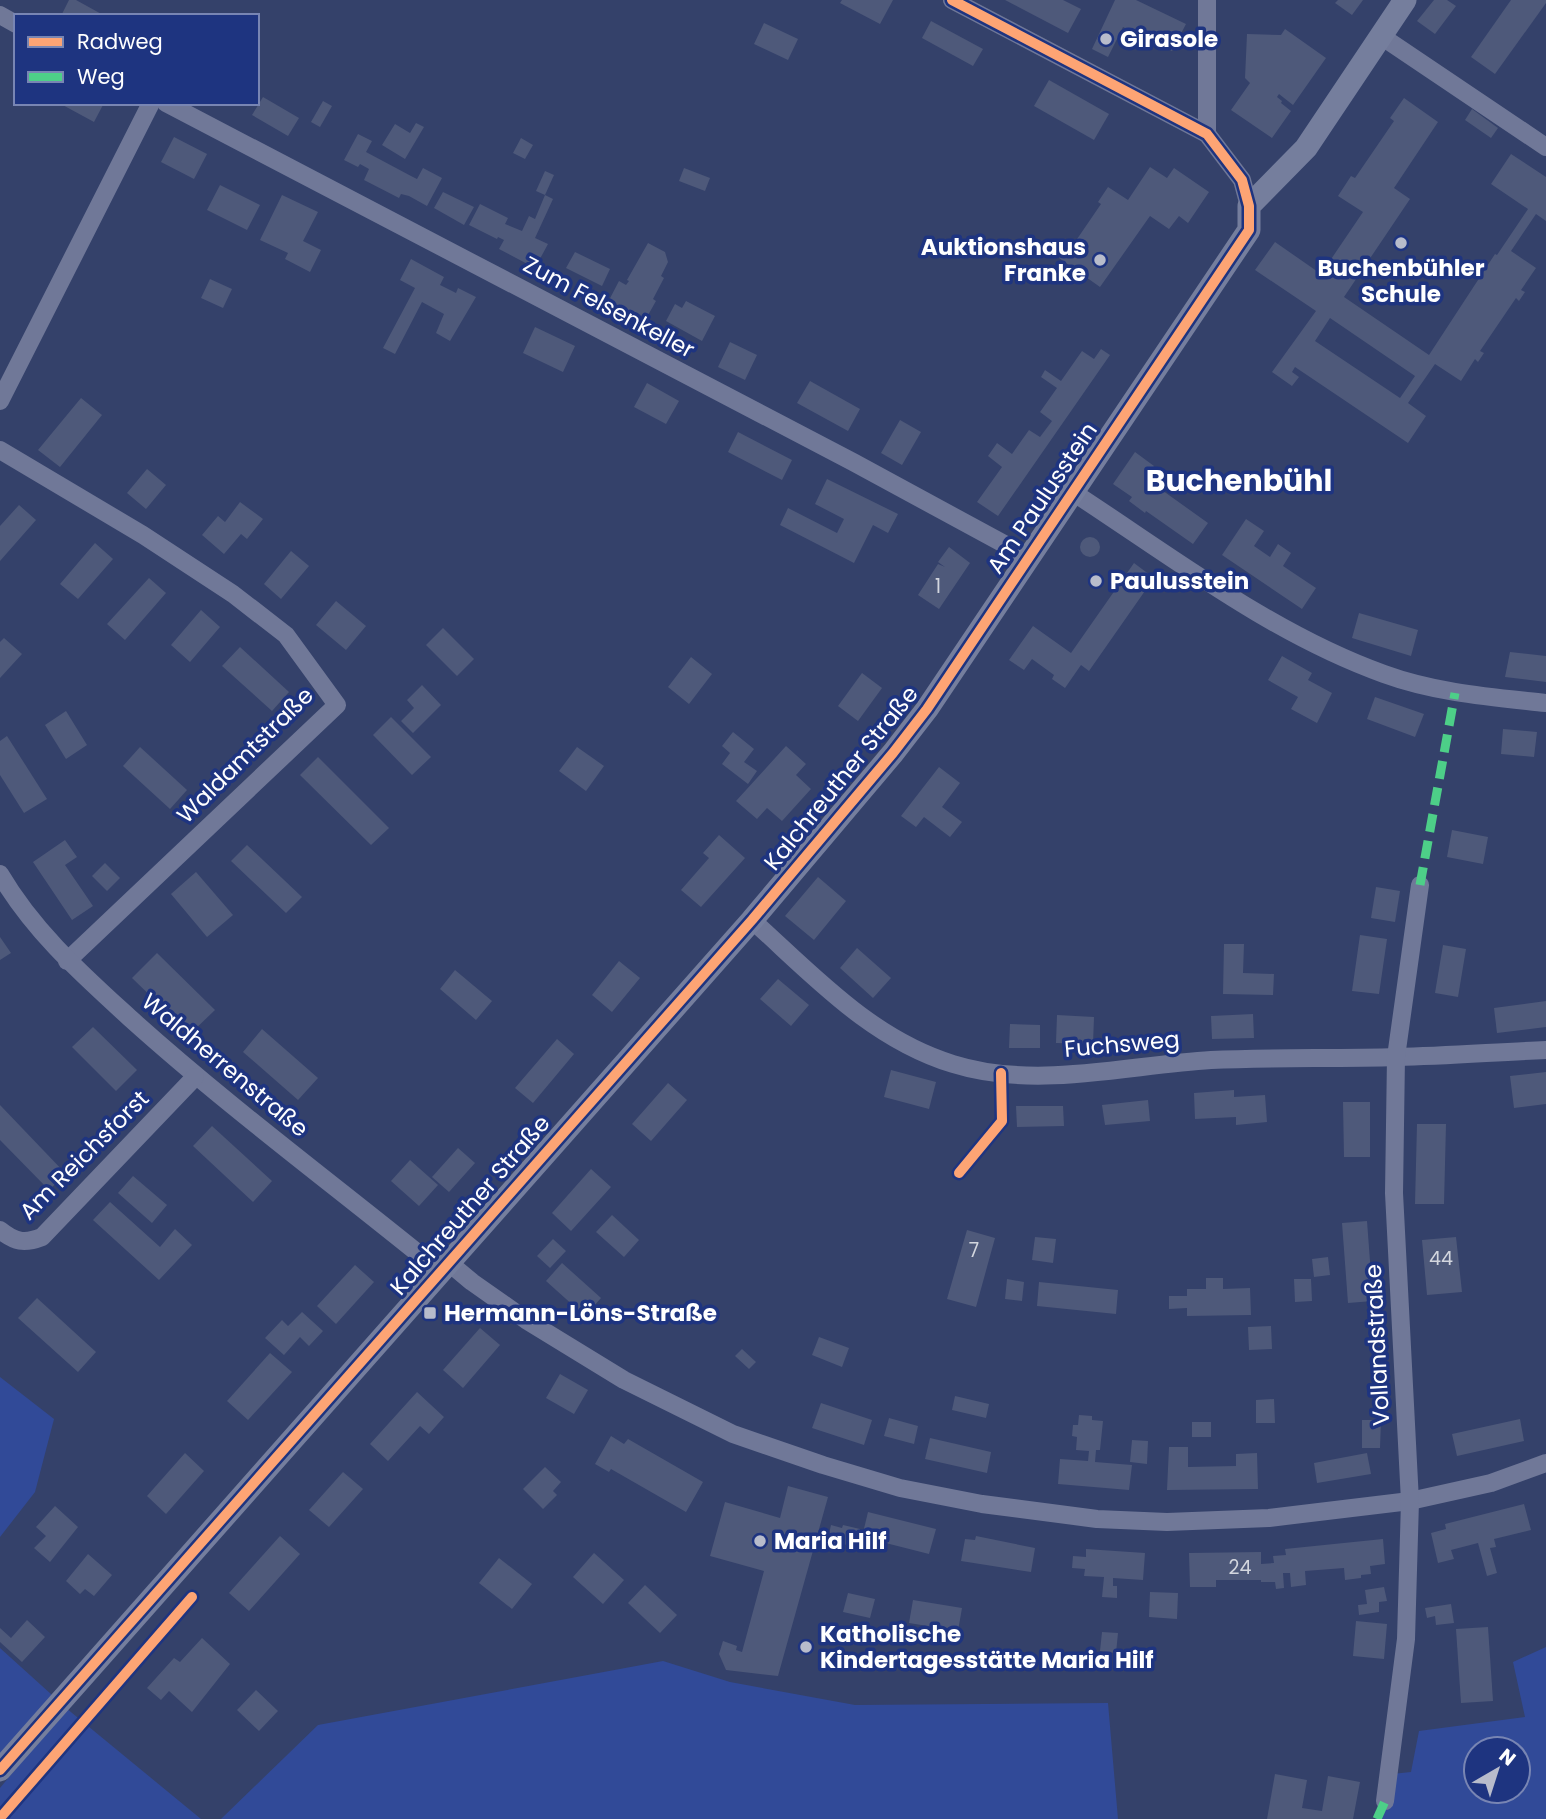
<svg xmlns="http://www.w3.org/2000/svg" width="1546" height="1819" font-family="Poppins,sans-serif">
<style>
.green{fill:#314a98;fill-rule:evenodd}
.building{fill:#4e597a;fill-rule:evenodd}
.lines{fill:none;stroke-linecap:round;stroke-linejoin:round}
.street{stroke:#707898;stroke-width:18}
.secondary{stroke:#757e9d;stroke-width:23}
.quiet{stroke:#4dcf88;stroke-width:9;stroke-dasharray:18 9;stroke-linecap:butt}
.cycleway-casing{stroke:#1e3480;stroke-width:15}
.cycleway{stroke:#fda474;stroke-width:10}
.poi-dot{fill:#b8bccb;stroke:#1e3480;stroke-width:2.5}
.labels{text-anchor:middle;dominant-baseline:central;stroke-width:7;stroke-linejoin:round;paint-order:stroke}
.number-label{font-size:19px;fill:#d3d6de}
.poi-label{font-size:23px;font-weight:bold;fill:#fff;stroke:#1e3480;text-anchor:start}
.street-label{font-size:23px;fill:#fff;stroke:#1e3480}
.district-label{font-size:30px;font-weight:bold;fill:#fff;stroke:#1e3480}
</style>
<rect width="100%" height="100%" fill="#34416a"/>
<g class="green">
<path d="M0,1377L54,1419L35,1492L0,1537Z"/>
<path d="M1546,1647V1819H1375L1392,1774L1411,1772L1419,1731L1525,1717L1513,1662ZM1476,1749H1518V1791H1476Z"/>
<path d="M0,1648L52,1695L0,1754Z"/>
<path d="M663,1661L730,1682L855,1705L1108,1703L1118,1819H221L318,1725Z"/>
<path d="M66,1708L201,1819H0V1788Z"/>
</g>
<g class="building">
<path d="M69,0H76L105,16H61Z"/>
<path d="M842,0H893L880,24L840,3Z"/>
<path d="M1005,0H1063L1081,9L1068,33Z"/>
<path d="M1115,0H1136L1186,24L1172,51L1123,27L1108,57L1092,49Z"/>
<path d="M1338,0H1363L1352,15L1335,3Z"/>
<path d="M1434,0H1447L1456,6L1435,34L1417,21Z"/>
<path d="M1511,0H1546V3L1495,74L1471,57Z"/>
<path d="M931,21L983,49L973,66L922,38Z"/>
<path d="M764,23L798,39L788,60L754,44Z"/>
<path d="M1285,29L1326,58L1293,105L1279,94L1277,97L1282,101L1281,103L1291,111L1272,138L1231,110L1250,83L1245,78L1247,34L1281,35Z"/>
<path d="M1049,80L1109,114L1094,140L1034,106Z"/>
<path d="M263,97L299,118L288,136L252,115Z"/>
<path d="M1404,98L1438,122L1394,188L1410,199L1344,297L1429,355L1495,254L1497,255L1528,209L1491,184L1511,154L1546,177V221L1536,214L1511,251L1536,268L1521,290L1525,292L1519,301L1516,298L1480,351L1484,353L1478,362L1475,359L1461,381L1435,364L1408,403L1426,416L1408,443L1295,367L1292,372L1299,377L1292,386L1272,372L1316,311L1255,270L1275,242L1321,274L1363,212L1338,196L1351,176L1355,178L1394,121L1390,118ZM1330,318L1415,376L1400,398L1315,341Z"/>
<path d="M323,101L332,106L320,127L311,122Z"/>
<path d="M59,103H104L94,122Z"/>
<path d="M1472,109L1498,128L1491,138L1465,120Z"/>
<path d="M416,123L424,127L405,159L382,145L395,124L410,133Z"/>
<path d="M358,134L372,141L366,152L411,176L417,179L423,168L442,178L427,206L409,196L401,194L399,198L364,180L369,169L360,164L358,167L344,160Z"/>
<path d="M174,137L207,154L194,179L161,162Z"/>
<path d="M521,138L533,145L525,159L513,153Z"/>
<path d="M1150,167L1167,178L1174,168L1209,192L1188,223L1179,216L1169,229L1150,216L1100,287L1059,258L1071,240L1075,242L1101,204L1098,202L1108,187L1128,200Z"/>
<path d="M684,168L710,178L705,191L679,181Z"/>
<path d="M545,171L554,175L545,195L536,191Z"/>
<path d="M220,185L260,205L247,230L207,210Z"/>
<path d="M443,192L474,207L464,225L434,208Z"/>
<path d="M282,195L318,212L303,241L321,250L310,272L285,259L288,253L260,240Z"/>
<path d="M545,195L553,199L535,238L548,244L535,268L499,249L504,240L498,237L497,239L469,225L480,204L508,218L505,224L522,231L529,216L535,219Z"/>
<path d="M648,243L665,252L668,262L661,276L664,278L653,299L656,301L643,324L607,304L619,281L626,285L629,281L627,280Z"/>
<path d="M575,252L610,269L602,286L566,268Z"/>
<path d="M411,259L444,277L440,285L456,293L458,288L476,297L450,341L436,333L444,314L422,302L395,354L383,348L415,288L400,280Z"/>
<path d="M210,279L232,289L223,308L201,298Z"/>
<path d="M686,301L715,316L702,341L666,321L675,304L682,308Z"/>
<path d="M535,327L575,346L563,372L523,353Z"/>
<path d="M730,342L757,355L745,380L718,367Z"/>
<path d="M1101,349L1110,355L998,516L977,502L1002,467L988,456L997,443L1012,454L1029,430L1040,437L1052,421L1040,412L1057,388L1041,377L1045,370L1061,381L1082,351L1094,359Z"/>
<path d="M810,381L860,409L848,431L797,403Z"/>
<path d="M647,383L679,401L666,424L634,407Z"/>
<path d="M81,398L102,415L60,467L38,450Z"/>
<path d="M900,420L921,432L902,465L881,453Z"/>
<path d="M738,432L792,460L782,480L728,452Z"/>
<path d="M1135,452L1154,466L1145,478L1208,523L1193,544L1146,511L1145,513L1129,501L1132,497L1113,484Z"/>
<path d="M147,469L166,485L146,509L127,493Z"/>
<path d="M827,479L898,514L888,533L873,525L854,563L780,525L788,508L837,533L844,519L815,504Z"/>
<path d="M240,502L263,519L247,539L241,534L224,554L202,535L218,516L225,522Z"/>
<path d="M19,505L36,520L0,561V526Z"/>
<path d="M1246,519L1264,531L1254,546L1270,557L1278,544L1291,553L1283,566L1316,588L1302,609L1222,555Z"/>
<circle cx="1090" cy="547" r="10"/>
<path d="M95,543L113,559L78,599L60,584Z"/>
<path d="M949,547L970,563L939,609L918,595L938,564L945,567L938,562Z"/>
<path d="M291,551L309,566L281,599L264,584Z"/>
<path d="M1134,563L1154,578L1089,671L1081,665L1065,688L1052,679L1054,675L1032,659L1024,670L1009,660L1033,626L1071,653Z"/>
<path d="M149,578L166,593L125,640L107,624Z"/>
<path d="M336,601L366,626L346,650L316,625Z"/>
<path d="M201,610L220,627L190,662L171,645Z"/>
<path d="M1359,613L1418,630L1411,656L1352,638Z"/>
<path d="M443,628L474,659L457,676L426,645Z"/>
<path d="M4,638L22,654L0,678V642Z"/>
<path d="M240,647L289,692L272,711L222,666Z"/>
<path d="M1510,652L1546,656V682L1505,677Z"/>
<path d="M1282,656L1312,673L1308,680L1332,693L1317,723L1291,709L1298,697L1268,680Z"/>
<path d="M691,657L712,674L689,704L668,687Z"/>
<path d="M862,673L882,688L858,721L838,706Z"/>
<path d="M422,685L441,705L413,733L401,721L414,708L407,700Z"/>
<path d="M1375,697L1424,714L1415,737L1367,719Z"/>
<path d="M66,711L87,745L66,759L45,725Z"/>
<path d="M391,717L431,757L412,775L373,735Z"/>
<path d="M1503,729L1537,732L1534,757L1501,754Z"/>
<path d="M733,732L754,749L744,762L757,771L748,784L722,764L730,753L722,746Z"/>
<path d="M7,736L47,799L24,813L0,775V741Z"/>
<path d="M786,746L806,764L796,775L811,789L782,821L767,808L757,819L736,801Z"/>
<path d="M140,747L187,790L170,809L123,766Z"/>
<path d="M577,747L604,766L586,791L559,771Z"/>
<path d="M318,757L389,828L371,845L300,775Z"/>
<path d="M939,767L960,783L942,807L962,822L950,837L924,817L916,827L901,816Z"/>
<path d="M1452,830L1488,837L1483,864L1447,857Z"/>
<path d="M719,835L745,858L701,907L681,890L709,858L703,853Z"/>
<path d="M65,840L77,857L65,865L93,906L72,920L33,862Z"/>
<path d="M247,845L302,897L286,913L231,861Z"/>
<path d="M105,863L120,878L107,891L92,876Z"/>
<path d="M196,872L233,915L207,937L171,894Z"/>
<path d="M818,877L846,901L814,940L785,916Z"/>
<path d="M1376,887L1400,891L1395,922L1371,918Z"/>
<path d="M1360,935L1387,939L1379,994L1352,991Z"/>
<path d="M0,937L11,953L0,960Z"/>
<path d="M1224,944H1244L1243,973L1274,974L1273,995L1223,994Z"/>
<path d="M1443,945L1466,949L1458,997L1435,993Z"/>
<path d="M857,948L891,978L873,998L840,968Z"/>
<path d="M157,953L215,1010L190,1034L132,978Z"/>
<path d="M619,961L640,978L612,1012L592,995Z"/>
<path d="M455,970L492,1001L476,1020L440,989Z"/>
<path d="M778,979L809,1005L791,1026L760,999Z"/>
<path d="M1546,1001V1027L1497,1033L1494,1008Z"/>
<path d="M1253,1014L1254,1038L1212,1039L1211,1016Z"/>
<path d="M1057,1015L1094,1017L1093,1044L1056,1043Z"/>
<path d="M1010,1024L1040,1025V1048H1009Z"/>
<path d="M93,1027L137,1070L116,1091L72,1047Z"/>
<path d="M262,1029L318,1078L298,1100L243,1052Z"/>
<path d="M557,1039L574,1054L533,1103L515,1088Z"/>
<path d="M891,1070L936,1082L929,1109L884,1097Z"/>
<path d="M1546,1072V1104L1514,1108L1510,1076Z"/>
<path d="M668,1083L687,1100L651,1141L632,1124Z"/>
<path d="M1234,1090V1097L1265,1095L1267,1122L1236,1125V1117L1195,1119L1194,1093Z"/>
<path d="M1148,1100L1150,1121L1105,1125L1102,1105Z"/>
<path d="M1343,1102H1370V1157H1344Z"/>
<path d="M0,1105L66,1174L49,1190L0,1140Z"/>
<path d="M1016,1106H1063L1064,1126L1017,1127Z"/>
<path d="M1417,1124H1446L1444,1204H1415Z"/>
<path d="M212,1126L272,1181L253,1202L193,1146Z"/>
<path d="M458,1148L475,1163L449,1192L432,1177Z"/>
<path d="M410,1160L438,1185L419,1206L391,1181Z"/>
<path d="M591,1169L611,1187L571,1231L552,1213Z"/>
<path d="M133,1176L167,1205L152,1223L118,1193Z"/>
<path d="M110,1202L160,1247L175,1229L192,1245L159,1280L93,1220Z"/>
<path d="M612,1215L639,1240L624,1257L596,1232Z"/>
<path d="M1367,1221L1373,1301L1348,1303L1342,1223Z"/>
<path d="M967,1230L995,1238L976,1307L947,1299Z"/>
<path d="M1035,1237L1056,1239L1053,1263L1032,1260Z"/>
<path d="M1456,1237L1462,1292L1427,1295L1422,1240Z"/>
<path d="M553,1239L566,1251L550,1268L537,1256Z"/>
<path d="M1328,1257L1330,1275L1314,1277L1312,1259Z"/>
<path d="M562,1263L601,1298L585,1316L546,1281Z"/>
<path d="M355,1265L374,1282L336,1324L317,1306Z"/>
<path d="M1206,1278H1223V1289L1250,1288L1251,1315L1187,1316V1308L1169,1309V1296H1187V1289H1206Z"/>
<path d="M1007,1279L1024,1282L1022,1301L1005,1299Z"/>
<path d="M1294,1279H1311L1312,1301L1295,1302Z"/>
<path d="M1039,1282L1118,1290L1116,1314L1037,1306Z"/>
<path d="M37,1298L96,1352L78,1372L18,1318Z"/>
<path d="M302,1312L323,1331L309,1346L300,1337L284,1355L265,1338L282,1320L288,1326Z"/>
<path d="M1271,1326L1272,1349L1249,1350L1248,1327Z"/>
<path d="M480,1328L500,1345L463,1388L443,1370Z"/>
<path d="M819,1337L849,1348L842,1367L812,1355Z"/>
<path d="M742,1349L756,1362L749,1369L735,1356Z"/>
<path d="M270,1353L292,1372L248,1420L227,1401Z"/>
<path d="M560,1374L588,1390L574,1414L546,1398Z"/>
<path d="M417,1392L444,1417L429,1434L420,1426L388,1461L370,1444Z"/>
<path d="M955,1396L989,1404L986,1418L952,1410Z"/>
<path d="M1274,1399L1275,1423H1256V1400Z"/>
<path d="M821,1403L872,1420L864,1445L812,1428Z"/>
<path d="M1079,1415L1092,1416V1420L1103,1421L1100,1450H1096L1095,1462L1132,1465L1129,1490L1058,1484L1060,1459L1088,1461L1089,1451L1076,1450L1077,1437L1072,1436L1073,1425H1078Z"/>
<path d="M889,1418L918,1426L914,1444L884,1436Z"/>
<path d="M1520,1419L1524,1441L1457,1456L1452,1434Z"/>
<path d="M1362,1420H1381L1380,1448H1362Z"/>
<rect x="1192" y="1422" width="19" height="15"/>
<path d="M611,1436L624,1444L628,1439L703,1482L686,1512L611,1469L609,1472L595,1464Z"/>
<path d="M930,1438L991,1452L987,1473L925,1459Z"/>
<path d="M1132,1440L1148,1441L1147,1464L1130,1462Z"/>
<path d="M1169,1447H1188V1467L1236,1466V1454L1257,1453L1258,1489L1167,1490Z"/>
<path d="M185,1453L204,1471L166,1514L147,1496Z"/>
<path d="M1367,1453L1371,1474L1317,1483L1314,1463Z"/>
<path d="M545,1467L561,1482L553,1491L557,1495L543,1509L523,1489Z"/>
<path d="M343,1472L363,1489L329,1527L309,1510Z"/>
<path d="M788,1486L828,1497L778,1676L726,1670L719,1654L723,1641L737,1646L736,1650L742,1652L764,1571L710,1556L725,1502L780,1518Z"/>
<path d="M1524,1504L1531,1530L1494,1539L1496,1547L1490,1548L1497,1573L1487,1576L1478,1543L1451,1550L1454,1559L1438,1563L1431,1533L1446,1529L1445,1524Z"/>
<path d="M55,1506L78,1527L50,1562L34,1548L46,1536L36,1527Z"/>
<path d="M868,1512L936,1529L929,1554L862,1537Z"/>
<path d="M831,1525L842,1528L843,1525L860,1529L856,1547L838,1543V1545L827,1543Z"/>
<path d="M280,1536L300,1554L249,1611L229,1593Z"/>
<path d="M976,1536L1035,1548L1031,1572L961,1561L965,1539L975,1540Z"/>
<path d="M1383,1539L1385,1564L1370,1566L1371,1574L1361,1575V1578L1345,1580L1344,1568L1305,1571L1306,1585L1291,1587L1290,1573H1283L1284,1588L1276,1589L1275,1582H1261V1580H1216V1587H1190L1189,1553L1261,1552V1564L1274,1563L1273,1556L1286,1555L1285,1549Z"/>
<path d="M1086,1549L1145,1553L1143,1580L1113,1578V1586H1117V1598L1102,1597L1104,1577L1084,1576L1085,1569L1072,1568L1073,1556L1086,1557Z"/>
<path d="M594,1553L624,1580L603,1604L573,1577Z"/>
<path d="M88,1554L112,1575L94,1596L85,1589L80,1594L66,1581Z"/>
<path d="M499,1558L532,1584L512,1609L479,1583Z"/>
<path d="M645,1585L677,1615L660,1633L628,1603Z"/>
<path d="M1384,1587L1387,1601L1379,1602V1612L1359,1615L1358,1605L1367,1604L1365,1590Z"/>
<path d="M1150,1592L1178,1593L1177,1619L1149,1617Z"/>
<path d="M848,1593L875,1599L870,1618L843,1612Z"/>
<path d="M913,1600L962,1608L958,1631L909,1623Z"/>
<path d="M1451,1604L1454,1623L1436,1625L1435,1616L1427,1618L1425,1608Z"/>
<path d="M27,1620L45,1637L22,1662L0,1642V1628L11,1638Z"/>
<path d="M1356,1621L1387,1624L1384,1659L1353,1656Z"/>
<path d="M1488,1627L1493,1701L1461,1703L1456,1629Z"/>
<path d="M1102,1632L1118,1633L1116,1653L1100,1651Z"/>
<path d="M202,1638L230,1664L192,1712L169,1691L161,1700L147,1688L174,1658L180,1662Z"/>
<path d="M256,1690L278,1711L259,1731L237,1710Z"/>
<path d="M1275,1774L1307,1780L1302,1808L1322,1811L1328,1776L1360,1782L1353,1819H1267Z"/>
</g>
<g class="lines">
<g class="street">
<path d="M952,0L1207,134L1242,180L1249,206"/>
<path d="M0,15L16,24"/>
<path d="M1381,36L1546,147"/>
<path d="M166,103L853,462L1028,557"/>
<path d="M1207,134V0"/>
<path d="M0,401L151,103"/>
<path d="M0,450L143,535L233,594L286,635L337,705L67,961"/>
<path d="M1071,491C1171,556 1272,634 1384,674C1436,693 1491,697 1546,703"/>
<path d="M0,874C34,932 83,975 131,1019C230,1108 337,1187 440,1271"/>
<path d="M752,920C813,975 871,1039 953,1064C1036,1090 1127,1065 1211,1060C1273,1057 1335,1059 1397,1057C1447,1056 1496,1052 1546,1050"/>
<path d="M0,1230C15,1242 24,1244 42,1237L195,1077"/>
<path d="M448,1262L472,1282L526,1320L624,1380L733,1434L823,1465L900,1488L982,1504L1097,1519L1167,1522L1269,1518L1410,1501L1491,1483L1546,1463"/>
<path d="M1385,1801L1406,1639L1410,1501L1394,1193L1396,1057L1420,885"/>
</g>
<path class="secondary" d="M0,1770L752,920L893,753L927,709L1249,230V206L1306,148L1405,0"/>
<g class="quiet">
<path d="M1420,885L1455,693"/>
<path d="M1377,1819L1385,1801"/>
</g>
<g class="cycleway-casing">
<g id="cycleway">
<path d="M959,1173L1002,1121L1001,1073"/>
<path d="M0,1770L752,920L893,753L927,709L1249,230V206L1242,180L1207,134L952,0"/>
<path d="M0,1818L192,1597"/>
</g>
</g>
<use href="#cycleway" class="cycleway"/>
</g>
<g class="poi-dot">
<circle cx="1106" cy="39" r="7"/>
<circle cx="1401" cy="243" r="7"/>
<circle cx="1100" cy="260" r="7"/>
<circle cx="1096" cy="581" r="7"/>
<rect x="423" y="1306" width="14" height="14" rx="3.5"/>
<circle cx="760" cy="1541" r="7"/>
<circle cx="806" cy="1647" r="7"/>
</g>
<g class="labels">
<g class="number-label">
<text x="938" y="586">1</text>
<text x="974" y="1250">7</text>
<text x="1441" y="1258">44</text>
<text x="1240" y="1567">24</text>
</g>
<g class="poi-label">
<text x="1120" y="39">Girasole</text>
<text x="1086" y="247" text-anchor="end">Auktionshaus<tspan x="1086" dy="26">Franke</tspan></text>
<text x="1401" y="268" text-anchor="middle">Buchenbühler<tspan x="1401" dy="26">Schule</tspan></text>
<text x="1110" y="581">Paulusstein</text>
<text x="444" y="1313">Hermann-Löns-Straße</text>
<text x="774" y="1541">Maria Hilf</text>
<text x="820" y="1634">Katholische<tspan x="820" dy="26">Kindertagesstätte Maria Hilf</tspan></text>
</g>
<g class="street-label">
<text transform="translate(609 307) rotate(28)">Zum Felsenkeller</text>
<text transform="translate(1042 498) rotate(-56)">Am Paulusstein</text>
<text transform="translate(245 755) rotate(-45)">Waldamtstraße</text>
<text transform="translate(841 778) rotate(-51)">Kalchreuther Straße</text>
<text transform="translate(1122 1044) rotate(-5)">Fuchsweg</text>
<text transform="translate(225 1065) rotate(40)">Waldherrenstraße</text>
<text transform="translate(84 1155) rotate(-45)">Am Reichsforst</text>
<text transform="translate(470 1205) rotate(-49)">Kalchreuther Straße</text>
<text transform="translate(1377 1345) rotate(-93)">Vollandstraße</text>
</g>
<g class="district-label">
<text x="1239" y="480">Buchenbühl</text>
</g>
</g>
<rect x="14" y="14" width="245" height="91" fill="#1e3480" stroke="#7885b3" stroke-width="2"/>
<rect x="28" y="37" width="35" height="10" fill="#fda474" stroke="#7885b3" stroke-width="2"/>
<text x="77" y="49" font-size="21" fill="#ffffff">Radweg</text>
<rect x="28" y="72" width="35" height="10" fill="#4dcf88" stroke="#7885b3" stroke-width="2"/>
<text x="77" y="84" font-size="21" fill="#ffffff">Weg</text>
<g transform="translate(1497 1770) rotate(39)"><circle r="33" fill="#1e3480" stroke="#7885b3" stroke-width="2"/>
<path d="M0-5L12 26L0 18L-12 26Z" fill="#b8bccb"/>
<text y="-10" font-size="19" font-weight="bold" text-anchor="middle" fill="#ffffff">N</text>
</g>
</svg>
